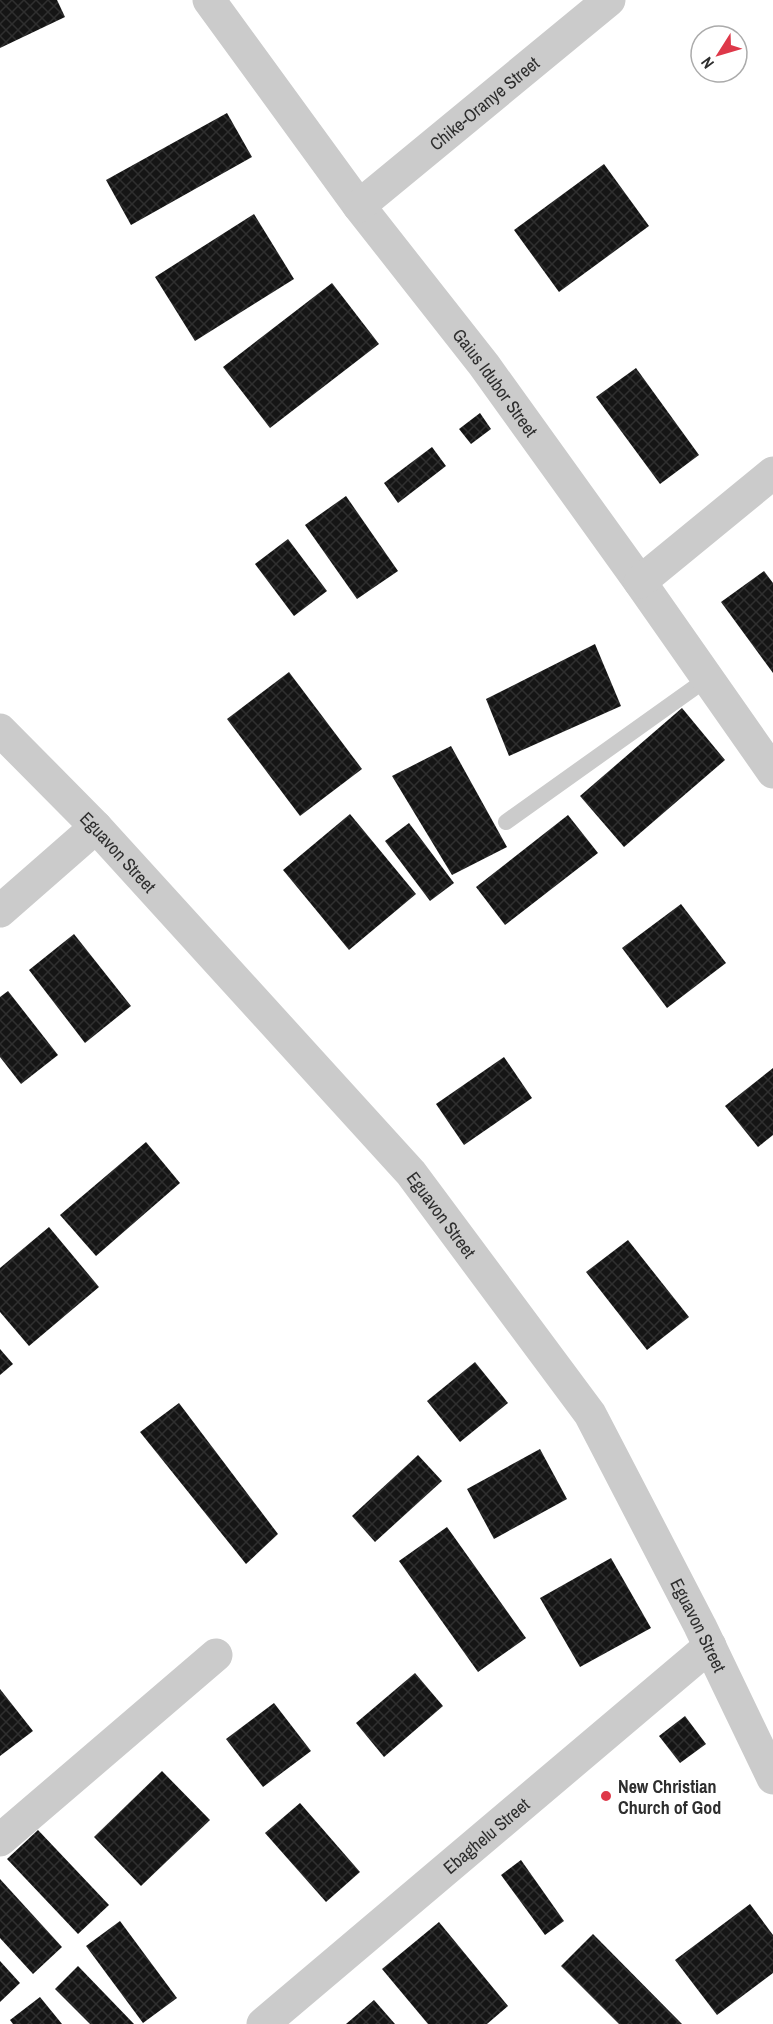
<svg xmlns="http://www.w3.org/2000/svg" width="773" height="2024" font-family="'Archivo Narrow',sans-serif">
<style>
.building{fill:url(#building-cross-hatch)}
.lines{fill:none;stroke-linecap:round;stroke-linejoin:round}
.service{stroke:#cbcbcb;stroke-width:16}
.minor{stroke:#cbcbcb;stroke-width:33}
.poi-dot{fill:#de3849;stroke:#fff;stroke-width:2}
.labels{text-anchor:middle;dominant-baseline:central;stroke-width:6;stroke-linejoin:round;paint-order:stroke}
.street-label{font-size:18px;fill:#2e2e2e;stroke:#fff}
.poi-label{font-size:18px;font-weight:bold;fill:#2e2e2e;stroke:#fff;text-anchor:start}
</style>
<defs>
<pattern id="building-cross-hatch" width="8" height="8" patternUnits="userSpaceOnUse" patternTransform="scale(1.5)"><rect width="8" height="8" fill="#151515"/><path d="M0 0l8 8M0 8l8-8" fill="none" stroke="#2f2f2f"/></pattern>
</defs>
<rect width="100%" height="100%" fill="#fff"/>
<g class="building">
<path d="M0,0H57L65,17L0,48Z"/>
<path d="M227,113L252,157L131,225L106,180Z"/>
<path d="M604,164L649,226L559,292L514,230Z"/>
<path d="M254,214L294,279L195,341L155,277Z"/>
<path d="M332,283L379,344L270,428L223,367Z"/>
<path d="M636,368L699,455L660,484L596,397Z"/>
<path d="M480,413L491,429L471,444L459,429Z"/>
<path d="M432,447L446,466L398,503L384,483Z"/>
<path d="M346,496L398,571L357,599L305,525Z"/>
<path d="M288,539L327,591L294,616L255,564Z"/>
<path d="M764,571L773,583V673L721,602Z"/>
<path d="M595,644L621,706L509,756L486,699Z"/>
<path d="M289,672L362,769L300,816L227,719Z"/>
<path d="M682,708L725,760L624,847L580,796Z"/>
<path d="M451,746L507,847L452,875L392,776Z"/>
<path d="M350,814L416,894L349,950L283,870Z"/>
<path d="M568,815L598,853L505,925L476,887Z"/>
<path d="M409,823L454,883L430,901L385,841Z"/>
<path d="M681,904L726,963L667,1008L622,948Z"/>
<path d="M74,934L131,1006L85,1043L29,970Z"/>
<path d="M8,991L58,1055L21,1084L0,1057V997Z"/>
<path d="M504,1057L532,1098L464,1145L436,1104Z"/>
<path d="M773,1068V1135L758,1147L725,1106Z"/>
<path d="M146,1142L180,1183L96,1256L60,1215Z"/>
<path d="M49,1227L99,1287L29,1346L0,1312V1268Z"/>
<path d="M628,1240L689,1317L647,1350L586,1272Z"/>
<path d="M0,1349L13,1364L0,1375Z"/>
<path d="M475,1362L508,1403L460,1442L427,1401Z"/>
<path d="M179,1403L278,1534L246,1564L140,1432Z"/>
<path d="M540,1449L567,1499L494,1539L467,1489Z"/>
<path d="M418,1455L442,1481L375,1542L352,1516Z"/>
<path d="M447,1527L526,1638L478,1672L399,1561Z"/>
<path d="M611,1558L651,1628L580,1667L540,1598Z"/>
<path d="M415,1673L443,1706L384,1757L356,1723Z"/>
<path d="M0,1689L33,1731L0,1756Z"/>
<path d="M274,1703L311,1751L263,1787L226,1739Z"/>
<path d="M685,1716L706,1744L680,1763L659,1736Z"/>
<path d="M162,1771L210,1820L141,1886L94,1837Z"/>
<path d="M300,1803L360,1872L326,1902L265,1833Z"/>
<path d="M38,1830L109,1905L78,1934L7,1859Z"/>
<path d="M521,1860L564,1921L545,1935L501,1875Z"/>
<path d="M0,1879L62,1947L33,1974L0,1938Z"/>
<path d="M750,1904L773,1935V1973L717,2015L675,1960Z"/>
<path d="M120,1921L177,1998L143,2023L86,1946Z"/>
<path d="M439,1922L508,2006L487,2024H428L382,1969Z"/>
<path d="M593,1934L682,2024H619L561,1966Z"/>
<path d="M0,1961L20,1983L0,2002Z"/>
<path d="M78,1966L134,2024H90L55,1989Z"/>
<path d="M40,1997L62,2024H13L10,2020Z"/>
<path d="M374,2000L395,2024H346Z"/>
</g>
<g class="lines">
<path class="service" d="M506,822L708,678"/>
<g class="minor">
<path id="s1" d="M209,0L359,206L484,365L640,582L773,772"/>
<path id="s2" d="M359,206L609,0"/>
<path d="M640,582L773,473"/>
<path id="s3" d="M0,730L96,827L411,1173L590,1414L700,1626L773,1778"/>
<path d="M0,911L96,827"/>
<path d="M0,1840L216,1655"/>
<path id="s4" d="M263,2024L710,1646"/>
</g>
</g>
<circle class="poi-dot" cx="606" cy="1796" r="6"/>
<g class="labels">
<g class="street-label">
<text stroke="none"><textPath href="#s2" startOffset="162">Chike-Oranye Street</textPath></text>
<text stroke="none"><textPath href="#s1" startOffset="478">Gaius Idubor Street</textPath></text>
<text stroke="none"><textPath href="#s3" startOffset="170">Eguavon Street</textPath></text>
<text stroke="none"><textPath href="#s3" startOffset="656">Eguavon Street</textPath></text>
<text stroke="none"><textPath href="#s3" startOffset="1142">Eguavon Street</textPath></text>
<text stroke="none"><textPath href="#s4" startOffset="292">Ebaghelu Street</textPath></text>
</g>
<g class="poi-label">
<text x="618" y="1786">New Christian<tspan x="618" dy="21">Church of God</tspan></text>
</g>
</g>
<g transform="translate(719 54) rotate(233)"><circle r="28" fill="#ffffff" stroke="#ababab" stroke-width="1.5"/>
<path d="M0-4.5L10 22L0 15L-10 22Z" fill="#de3849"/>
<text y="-9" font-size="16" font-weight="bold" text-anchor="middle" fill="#2e2e2e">N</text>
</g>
</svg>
